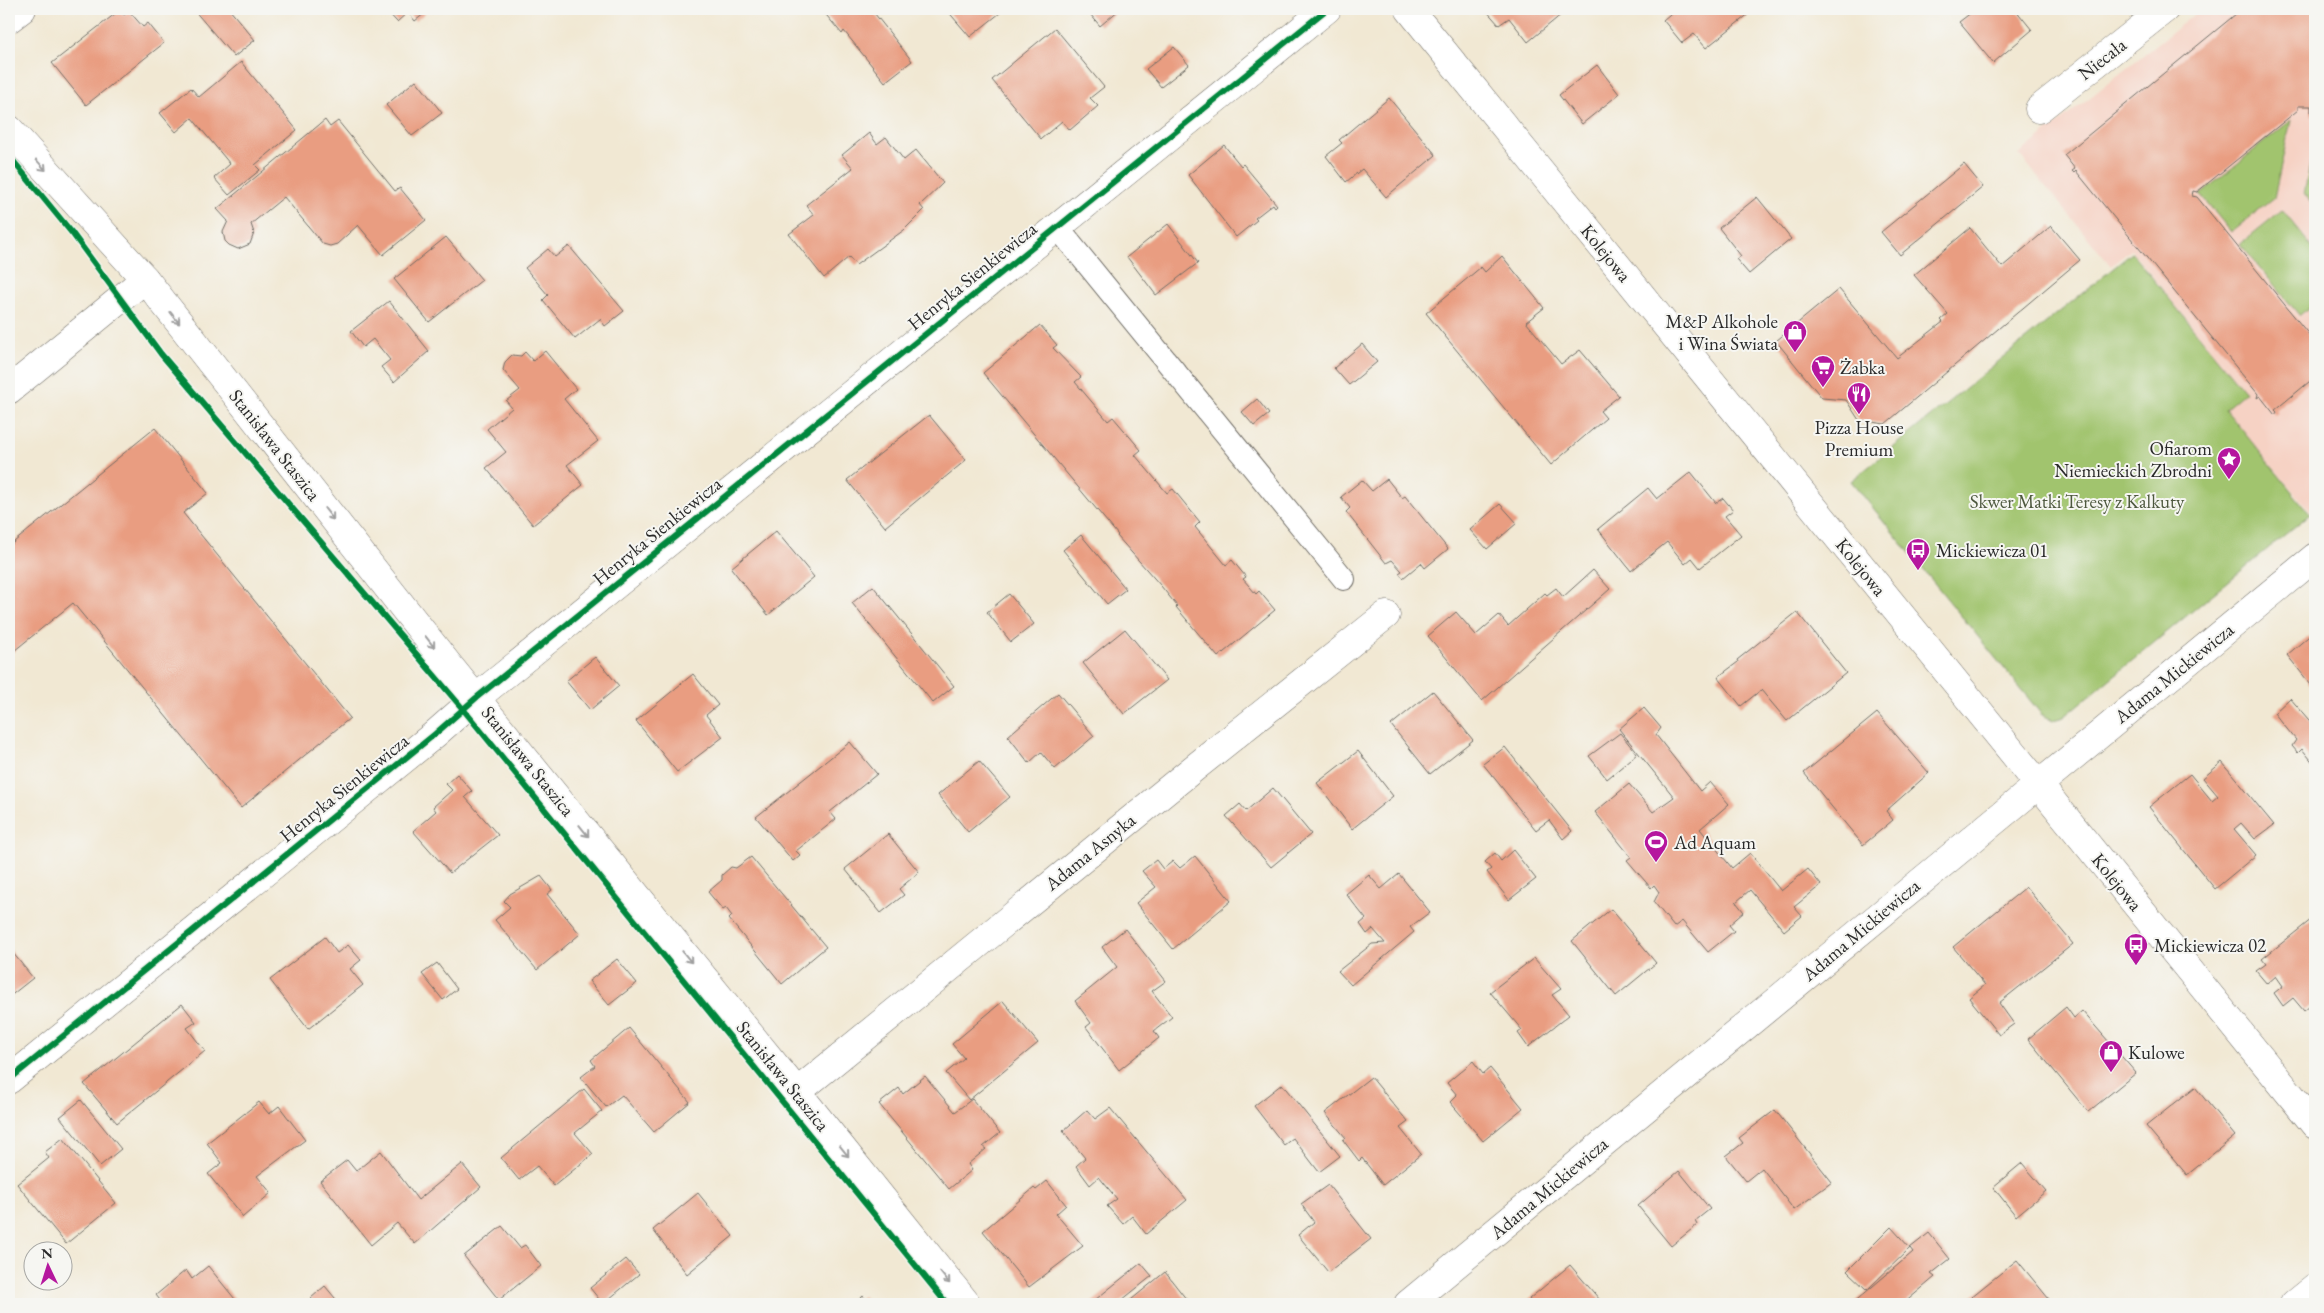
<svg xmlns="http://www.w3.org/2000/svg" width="2324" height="1313" font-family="'EB Garamond',serif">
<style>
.built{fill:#f6d2c4}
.green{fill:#a1c46e;stroke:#66784c}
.building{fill:#e99d81}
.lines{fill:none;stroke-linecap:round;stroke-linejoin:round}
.service-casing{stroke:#706d66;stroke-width:24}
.minor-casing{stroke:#706d66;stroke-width:29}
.tertiary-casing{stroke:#706d66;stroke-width:29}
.service{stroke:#fff;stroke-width:22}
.minor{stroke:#fff;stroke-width:28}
.tertiary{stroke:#fff;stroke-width:28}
.cycleway-casing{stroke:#f6f6f2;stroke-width:9}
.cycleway{stroke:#00873e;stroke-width:6}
.oneway{stroke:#a0a0a0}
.labels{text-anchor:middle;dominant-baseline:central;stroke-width:4;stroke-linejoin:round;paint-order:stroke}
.street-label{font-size:19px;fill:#2b2b2b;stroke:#f6f6f2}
.poi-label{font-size:19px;fill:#2b2b2b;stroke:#f6f6f2;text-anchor:start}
.park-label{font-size:19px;fill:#4e593f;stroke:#f6f6f2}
</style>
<rect width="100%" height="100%" fill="#f6f6f2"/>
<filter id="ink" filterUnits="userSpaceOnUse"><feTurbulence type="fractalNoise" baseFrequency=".02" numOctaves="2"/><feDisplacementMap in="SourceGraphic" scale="10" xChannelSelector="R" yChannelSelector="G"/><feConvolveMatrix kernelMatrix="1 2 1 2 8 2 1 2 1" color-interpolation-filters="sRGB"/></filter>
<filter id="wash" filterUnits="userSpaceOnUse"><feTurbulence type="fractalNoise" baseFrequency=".0096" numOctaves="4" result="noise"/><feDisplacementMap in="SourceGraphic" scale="20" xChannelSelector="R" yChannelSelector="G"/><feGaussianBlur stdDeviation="1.12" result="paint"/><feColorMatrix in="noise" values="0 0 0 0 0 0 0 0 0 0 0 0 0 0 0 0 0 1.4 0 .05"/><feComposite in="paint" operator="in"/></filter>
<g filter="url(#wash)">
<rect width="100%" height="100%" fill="#f1e8d3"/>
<path class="built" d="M2201,9H2315L2314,516L2224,409L2245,392L2131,250L2111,266L2019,154Z"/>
<g class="green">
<path d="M2291,120L2274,198L2231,232L2200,194Z"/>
<path d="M2314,145L2315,147V208L2304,194Z"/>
<path d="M2282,210L2315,251V303L2300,316L2240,244Z"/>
<path d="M2132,253L2245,392L2225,409L2310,514L2064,717L2053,720L2042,715L1851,481Z"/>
</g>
<g id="blocks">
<g class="building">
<path d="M193,9H229L255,40L234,57Z"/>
<path d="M385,9H430L415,21L408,12L397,22Z"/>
<path d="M824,9H871L912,61L885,82L844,31L842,34L822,10Z"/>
<path d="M946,9H1005L970,37Z"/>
<path d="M1086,9H1120L1100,26Z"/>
<path d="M1485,9H1568L1528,42L1509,18L1499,25Z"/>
<path d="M1676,9H1755L1706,48L1694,34L1682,43L1663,20Z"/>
<path d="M1976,9H2015L2032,30L1993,63L1959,22Z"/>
<path d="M2242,9H2315V119L2311,113V106H2298V110L2197,192L2193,191L2192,196L2197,197L2315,342V377L2275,410L2277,412L2275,415L2260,396L2257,398L2258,394L2076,171L2074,173L2072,171L2075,169L2064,155Z"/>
<path d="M120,10L124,15L129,11L143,27L148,23L164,43L86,105L52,63Z"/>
<path d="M1055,28L1104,87L1090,98L1098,106L1070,130L1062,121L1041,139L992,80Z"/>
<path d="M1174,47L1189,65L1161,87L1146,69Z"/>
<path d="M241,62L297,130L255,165L260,170L229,195L214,178L230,164L192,118L176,132L160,113L191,88L199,97Z"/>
<path d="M1597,65L1619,94L1582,124L1559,95Z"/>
<path d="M416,80L442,113L412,136L386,105Z"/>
<path d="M1389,98L1436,155L1386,197L1362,169L1346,182L1326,156L1342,143L1339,140Z"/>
<path d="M325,120L330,127L338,121L395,191L400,188L426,220L383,255L358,225L337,244L330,246L323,244L284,197L251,224L254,233L250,244L238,249L229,245L225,241L223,232L228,221L217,209Z"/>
<path d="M869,133L877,144L886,137L904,160L916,150L943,183L920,205L924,210L904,230L856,265L849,257L824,278L789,234L814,215L806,205L853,168L842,155Z"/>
<path d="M1224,145L1241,166L1243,164L1277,205L1275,207L1273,204L1255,218L1257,220L1236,237L1188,175Z"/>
<path d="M1964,164L1983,187L1900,255L1881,232Z"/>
<path d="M1757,197L1791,239L1749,274L1736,259L1741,256L1719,228Z"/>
<path d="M1168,224L1198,263L1156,295L1127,257Z"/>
<path d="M2051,226L2080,260L1885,424L1859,420L1846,400L1822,398L1776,341L1839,289L1897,358L1943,322L1941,320L1948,314L1914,275L1970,228L2002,267Z"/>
<path d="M446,237L482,280L429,322L394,279Z"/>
<path d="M569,246L624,311L605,326L600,319L575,339L543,300L548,295L525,268L548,249L555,257Z"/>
<path d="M1502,256L1544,308L1526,322L1561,364L1580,350L1619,396L1600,411L1606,418L1551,465L1426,313L1481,267L1485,272Z"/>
<path d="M389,301L429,351L394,382L381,367L390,360L373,339L363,347L351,331Z"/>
<path d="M1040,325L1057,345L1053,348L1081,377L1075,382L1108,421L1113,417L1141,450L1135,455L1167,493L1173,489L1186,505L1200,522L1195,527L1226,565L1232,560L1246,577L1243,579L1256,594L1259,591L1275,610L1218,657L1176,607L1177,606L1161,586L1117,536L1118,535L983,373Z"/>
<path d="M1362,344L1377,362L1349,385L1334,368Z"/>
<path d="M545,351L576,389L564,399L598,441L567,465L583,485L533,525L486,468L506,452L487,429L512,408L506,401L520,390L503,370L505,362L512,355L521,356L525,352L533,361Z"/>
<path d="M1257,399L1269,414L1254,426L1242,412Z"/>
<path d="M929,415L966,460L885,527L847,480Z"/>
<path d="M155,428L208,493L183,513L350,718L241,808L73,603L9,655V546Z"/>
<path d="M1691,472L1716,503L1723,498L1733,510L1725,516L1741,535L1700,568L1692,558L1685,564L1667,542L1631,571L1598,529L1648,488L1657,499Z"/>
<path d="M1387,479L1402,498L1405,496L1448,549L1425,568L1421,563L1403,578L1399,573L1402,571L1392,560L1386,563L1346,512L1350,508L1341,497L1362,480L1372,491Z"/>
<path d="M1500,504L1517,523L1487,549L1470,530Z"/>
<path d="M776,531L814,577L768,615L731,568Z"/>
<path d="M1081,535L1126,589L1107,604L1063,550Z"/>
<path d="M1593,570L1610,589L1482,701L1428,636L1456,612L1476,635L1499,615L1508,626L1545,593L1547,595L1556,588L1563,597Z"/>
<path d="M873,586L954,686L933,703L852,603Z"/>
<path d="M1009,594L1034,624L1011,642L987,612Z"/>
<path d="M1797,612L1846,673L1787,721L1761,690L1741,706L1718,677L1738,662L1737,660Z"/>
<path d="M1125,629L1167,680L1124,714L1083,663Z"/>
<path d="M2315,631V690L2287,655Z"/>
<path d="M595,657L619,686L590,710L566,681Z"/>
<path d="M693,674L718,705L706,715L723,737L677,772L636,721Z"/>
<path d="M1433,691L1473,740L1430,774L1391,725Z"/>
<path d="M1058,693L1094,736L1055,769L1041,752L1029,763L1008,736Z"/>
<path d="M2290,698L2315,727V765L2302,749L2298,753L2292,746L2296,740L2274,713Z"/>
<path d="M1644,708L1661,728L1656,735L1700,791L1710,782L1729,804L1700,829L1732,868L1750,853L1781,891L1808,869L1821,885L1794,907L1802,916L1784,931L1750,890L1736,902L1744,912L1729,925L1734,931L1708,952L1682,921L1674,927L1654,902L1659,892L1654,885L1651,888L1627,860L1631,857L1595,812L1629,784L1653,812L1674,797L1619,729Z"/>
<path d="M1877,713L1929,773L1886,811L1893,820L1863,845L1804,773Z"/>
<path d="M1620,733L1637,754L1607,779L1589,756Z"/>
<path d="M850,742L877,774L830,812L836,819L796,851L800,855L793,861L756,817Z"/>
<path d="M1505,747L1572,831L1563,839L1549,820L1536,830L1483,764Z"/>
<path d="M1358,751L1393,796L1352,829L1317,783Z"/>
<path d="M979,761L1010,797L968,832L938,795Z"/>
<path d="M2222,762L2274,825L2255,839L2241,823L2234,829L2256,855L2215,889L2149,807L2190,774L2212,801L2218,796L2203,778Z"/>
<path d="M457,774L472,791L465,797L498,835L450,873L413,831L436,811L433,807L452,790L446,784Z"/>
<path d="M1273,788L1311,834L1271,867L1226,816L1240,804L1246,811Z"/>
<path d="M888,834L919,872L899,889L904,895L881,913L845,869Z"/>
<path d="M1513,850L1536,879L1509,900L1487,872L1491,869L1485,862L1495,853L1501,861Z"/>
<path d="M1195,856L1231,901L1173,949L1136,903L1156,887L1142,871L1156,860L1163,869L1173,861L1180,868Z"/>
<path d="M751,857L826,947L782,984L729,919L732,916L726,908L723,910L708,892L722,880V875L731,867L736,868Z"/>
<path d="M1399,874L1430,912L1410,927L1414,932L1351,985L1338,971L1372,944L1385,943L1373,929L1367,934L1360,924L1366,919L1346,894L1369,875L1381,889Z"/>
<path d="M541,876L552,890L547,894L580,934L537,970L495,920L510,907L504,901L510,894Z"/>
<path d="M2026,887L2073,944L1999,1003L2014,1024L1999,1035L1969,998L1985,985L1953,947Z"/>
<path d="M1611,909L1656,963L1616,996L1572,941Z"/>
<path d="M2312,919L2315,922V1002L2304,1011L2293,998L2283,1006L2274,993L2283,986L2276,976L2267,984L2256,971L2266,964L2262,959Z"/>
<path d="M1125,929L1166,981L1152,991L1172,1017L1154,1031L1159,1038L1119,1070L1086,1027L1091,1023L1075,1001L1117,967L1102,947Z"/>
<path d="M325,937L337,953L348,945L361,960L350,969L363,985L308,1029L270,980Z"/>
<path d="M9,948L33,978L9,997Z"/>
<path d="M1534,958L1561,989L1552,995L1569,1015L1528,1047L1518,1033L1522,1030L1490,992Z"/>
<path d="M617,959L637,983L609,1005L589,981Z"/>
<path d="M437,963L457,989L443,1000L422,974Z"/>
<path d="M1003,1001L1038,1043L969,1100L946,1073L964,1058L952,1044Z"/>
<path d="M182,1004L196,1022L187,1028L205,1051L117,1123L84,1084Z"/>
<path d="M2066,1007L2074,1018L2082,1011L2136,1073L2088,1112L2028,1039Z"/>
<path d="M629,1028L690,1102L654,1132L622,1095L606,1107L581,1077L595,1066L591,1060Z"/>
<path d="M1473,1061L1483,1074L1490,1068L1523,1108L1483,1141L1450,1102L1457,1095L1447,1083Z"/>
<path d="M925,1076L955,1112L972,1099L1000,1133L983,1147L986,1149L968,1164L972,1170L949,1189L879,1104L899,1088L903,1094Z"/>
<path d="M1371,1077L1408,1122L1400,1128L1421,1154L1383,1185L1362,1158L1359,1161L1343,1140L1346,1138L1325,1113Z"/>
<path d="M1282,1084L1340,1156L1319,1172L1293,1138L1284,1145L1254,1106Z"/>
<path d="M2195,1087L2235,1136L2187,1175L2146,1126Z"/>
<path d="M584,1089L602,1111L575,1133L593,1154L554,1186L537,1166L519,1180L501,1158Z"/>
<path d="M81,1100L121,1149L100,1166L60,1117Z"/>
<path d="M259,1102L269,1114L279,1106L305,1140L257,1176L271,1193L243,1217L208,1174L222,1163L207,1143Z"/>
<path d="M1110,1108L1187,1200L1146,1234L1132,1216L1123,1224L1107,1206L1117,1199L1099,1177L1090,1185L1076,1166L1085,1158L1063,1131L1087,1110L1095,1119Z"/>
<path d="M1775,1110L1832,1182L1794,1210L1762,1168L1746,1181L1726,1156L1743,1143L1739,1138Z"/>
<path d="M63,1138L116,1203L66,1244L17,1184L49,1158L45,1152Z"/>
<path d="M381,1151L418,1200L462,1164L481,1187L415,1244L397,1223L371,1245L320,1181L347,1160L356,1171Z"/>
<path d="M2022,1163L2046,1191L2016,1216L1993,1187Z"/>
<path d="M1679,1171L1710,1209L1695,1221L1697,1225L1671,1246L1638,1206Z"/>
<path d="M1047,1181L1066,1205L1056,1214L1083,1246L1029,1287L983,1231L1034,1188L1036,1190Z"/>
<path d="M1328,1185L1371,1239L1328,1272L1298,1235L1314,1222L1301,1204Z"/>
<path d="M698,1193L733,1236L687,1274L653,1230Z"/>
<path d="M502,1226L520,1248L525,1245L541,1266L499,1300L464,1256Z"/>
<path d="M1891,1227L1910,1248L1929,1233L1950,1259L1931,1274L1935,1277L1903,1304H1852L1913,1252L1910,1248L1867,1290L1847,1271Z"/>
<path d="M626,1259L639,1274L603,1304L590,1288Z"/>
<path d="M2017,1260L2053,1304H1977L1971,1297Z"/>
<path d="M1141,1263L1152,1276L1117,1304H1090Z"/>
<path d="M1570,1265L1600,1300L1596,1304H1533L1529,1299Z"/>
<path d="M208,1266L239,1304H163L156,1295L186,1270L192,1279Z"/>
<path d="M1165,1272L1187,1300L1181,1304H1126Z"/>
<path d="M325,1286L340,1304H316L311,1298Z"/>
<path d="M863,1296L870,1304H854Z"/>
</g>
</g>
</g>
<g filter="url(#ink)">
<use href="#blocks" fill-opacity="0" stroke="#706d66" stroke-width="1"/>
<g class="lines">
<g class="service-casing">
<path id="service" d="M1057,227L1344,579"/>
</g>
<g class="minor-casing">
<g id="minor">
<path d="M9,19L22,9"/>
<path d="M2039,109L2165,9"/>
<path d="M9,129L145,279L447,663L797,1092L967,1304"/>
<path d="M9,390L145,279"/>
<path d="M9,1080L435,734L476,698L1327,9"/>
<path d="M797,1092L1193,769L1386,615"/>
<path d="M1408,1304L2315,557"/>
<path d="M2294,1304L2315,1287"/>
</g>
</g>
<g class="tertiary-casing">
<path id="tertiary" d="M1409,9L2315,1125"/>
</g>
<use href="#service" class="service"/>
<use href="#minor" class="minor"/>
<use href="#tertiary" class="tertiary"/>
<g class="cycleway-casing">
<g id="cycleway">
<path d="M9,156L72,233L161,354L463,709L947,1304"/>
<path d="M9,1080L435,734L476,698L1327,9"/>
</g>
</g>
<use href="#cycleway" class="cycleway"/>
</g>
<defs><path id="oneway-shaft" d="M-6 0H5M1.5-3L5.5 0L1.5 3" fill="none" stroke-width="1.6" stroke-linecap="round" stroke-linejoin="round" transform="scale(1.25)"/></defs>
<g class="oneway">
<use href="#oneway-shaft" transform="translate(41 165) rotate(48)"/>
<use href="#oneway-shaft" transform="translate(175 318) rotate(52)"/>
<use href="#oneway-shaft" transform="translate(329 514) rotate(52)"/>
<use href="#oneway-shaft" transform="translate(430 642) rotate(52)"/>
<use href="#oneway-shaft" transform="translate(584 831) rotate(51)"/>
<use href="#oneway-shaft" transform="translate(687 957) rotate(51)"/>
<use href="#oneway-shaft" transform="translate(844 1151) rotate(51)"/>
<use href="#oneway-shaft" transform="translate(945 1278) rotate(51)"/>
</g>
</g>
<defs>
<g id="shop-pin" transform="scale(1.25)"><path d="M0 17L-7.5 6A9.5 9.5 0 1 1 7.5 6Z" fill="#b5179e" stroke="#f6f6f2"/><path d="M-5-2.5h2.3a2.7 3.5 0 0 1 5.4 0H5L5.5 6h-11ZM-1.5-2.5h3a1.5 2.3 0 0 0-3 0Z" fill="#fff"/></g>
<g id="supermarket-pin" transform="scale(1.25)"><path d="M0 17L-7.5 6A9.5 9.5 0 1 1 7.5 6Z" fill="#b5179e" stroke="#f6f6f2"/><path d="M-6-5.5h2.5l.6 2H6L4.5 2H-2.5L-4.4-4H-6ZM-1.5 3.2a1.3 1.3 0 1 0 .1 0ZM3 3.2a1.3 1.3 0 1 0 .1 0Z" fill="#fff"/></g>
<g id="restaurant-pin" transform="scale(1.25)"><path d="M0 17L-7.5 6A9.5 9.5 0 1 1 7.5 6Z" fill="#b5179e" stroke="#f6f6f2"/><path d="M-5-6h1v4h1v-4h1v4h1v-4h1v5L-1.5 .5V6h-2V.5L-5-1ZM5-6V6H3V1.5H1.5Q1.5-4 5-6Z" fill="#fff"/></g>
<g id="sight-pin" transform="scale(1.25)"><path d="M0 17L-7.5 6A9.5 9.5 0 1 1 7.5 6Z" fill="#b5179e" stroke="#f6f6f2"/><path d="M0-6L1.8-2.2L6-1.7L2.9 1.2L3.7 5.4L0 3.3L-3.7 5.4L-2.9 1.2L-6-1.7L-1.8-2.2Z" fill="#fff"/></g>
<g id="bus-pin" transform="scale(1.25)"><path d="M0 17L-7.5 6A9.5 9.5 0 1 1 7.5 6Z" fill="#b5179e" stroke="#f6f6f2"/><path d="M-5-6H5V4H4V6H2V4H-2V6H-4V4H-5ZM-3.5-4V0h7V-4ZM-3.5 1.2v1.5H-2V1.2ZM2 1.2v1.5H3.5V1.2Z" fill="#fff"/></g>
<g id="stadium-pin" transform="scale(1.25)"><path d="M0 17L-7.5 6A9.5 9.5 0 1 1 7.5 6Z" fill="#b5179e" stroke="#f6f6f2"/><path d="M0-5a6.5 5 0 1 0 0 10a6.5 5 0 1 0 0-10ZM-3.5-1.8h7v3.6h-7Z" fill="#fff"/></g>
</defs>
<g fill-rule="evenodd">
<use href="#shop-pin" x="1795" y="332"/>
<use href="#supermarket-pin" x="1823" y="367"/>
<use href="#restaurant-pin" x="1859" y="394"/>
<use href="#sight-pin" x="2229" y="459"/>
<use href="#bus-pin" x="1918" y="550"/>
<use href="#stadium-pin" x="1656" y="842"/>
<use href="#bus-pin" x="2136" y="945"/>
<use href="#shop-pin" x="2111" y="1052"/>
</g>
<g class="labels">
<g class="street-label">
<text transform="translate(2102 59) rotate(-38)">Niecała</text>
<text transform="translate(1606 253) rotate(51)">Kolejowa</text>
<text transform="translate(972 276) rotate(-39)">Henryka Sienkiewicza</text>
<text transform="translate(275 445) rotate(52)">Stanisława Staszica</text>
<text transform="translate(657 531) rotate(-39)">Henryka Sienkiewicza</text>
<text transform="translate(1861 567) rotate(51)">Kolejowa</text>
<text transform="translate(2174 673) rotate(-39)">Adama Mickiewicza</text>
<text transform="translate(528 761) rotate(51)">Stanisława Staszica</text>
<text transform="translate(344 788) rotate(-39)">Henryka Sienkiewicza</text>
<text transform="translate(1090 852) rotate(-39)">Adama Asnyka</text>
<text transform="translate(2117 882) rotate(51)">Kolejowa</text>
<text transform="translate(1861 930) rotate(-40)">Adama Mickiewicza</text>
<text transform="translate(783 1076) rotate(51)">Stanisława Staszica</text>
<text transform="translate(1549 1188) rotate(-40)">Adama Mickiewicza</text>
</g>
<g class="poi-label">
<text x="1778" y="321" text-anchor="end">M&amp;P Alkohole<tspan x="1778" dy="22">i Wina Świata</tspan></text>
<text x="1840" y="367">Żabka</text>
<text x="1859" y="427" text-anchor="middle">Pizza House<tspan x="1859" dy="22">Premium</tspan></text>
<text x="2212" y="448" text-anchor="end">Ofiarom<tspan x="2212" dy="22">Niemieckich Zbrodni</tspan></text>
<text x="1936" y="550">Mickiewicza 01</text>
<text x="1674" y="842">Ad Aquam</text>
<text x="2154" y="945">Mickiewicza 02</text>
<text x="2128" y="1052">Kulowe</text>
</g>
<g class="park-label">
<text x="2077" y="501">Skwer Matki Teresy z Kalkuty</text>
</g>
</g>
<rect width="2324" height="1313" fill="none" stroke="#f6f6f2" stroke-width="30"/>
<g transform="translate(48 1266) rotate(356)"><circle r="24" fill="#f6f6f2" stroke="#a5a5a2"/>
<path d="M0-4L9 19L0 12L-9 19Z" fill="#b5179e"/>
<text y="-8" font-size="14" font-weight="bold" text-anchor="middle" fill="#2b2b2b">N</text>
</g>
</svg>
